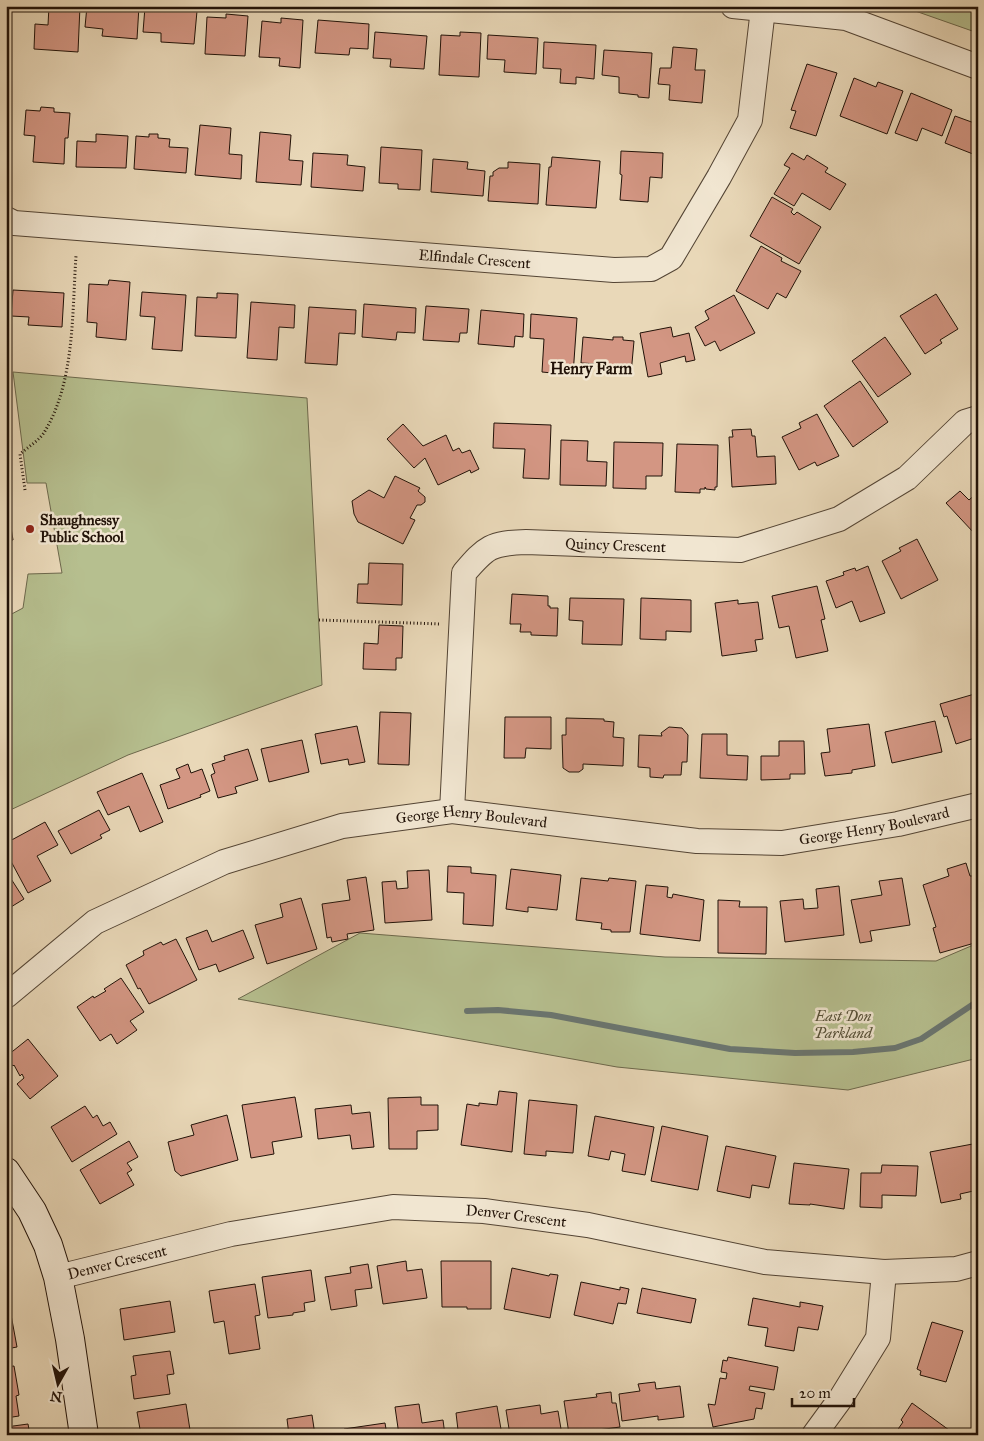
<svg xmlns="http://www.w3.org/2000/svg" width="984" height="1441" font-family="'IM FELL Great Primer',serif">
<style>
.green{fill:#b6bf8f;stroke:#6c684c}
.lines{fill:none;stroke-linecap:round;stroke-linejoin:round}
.stream{stroke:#6a7671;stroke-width:6}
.building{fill:#d39683;stroke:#211208}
.street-casing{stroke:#534434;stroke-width:26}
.secondary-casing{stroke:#211208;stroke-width:30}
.path{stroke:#211208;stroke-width:3;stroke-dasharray:1 2.5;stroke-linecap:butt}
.street{stroke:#f1e6d1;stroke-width:24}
.secondary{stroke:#f1e6d1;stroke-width:28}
.poi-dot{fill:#8f2418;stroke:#f1e6d1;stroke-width:2}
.labels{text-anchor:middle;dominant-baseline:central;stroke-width:5;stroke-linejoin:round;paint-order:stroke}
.street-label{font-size:15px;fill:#211208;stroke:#f1e6d1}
.poi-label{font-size:15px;font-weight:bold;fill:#211208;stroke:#f1e6d1;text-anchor:start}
.park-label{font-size:15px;font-style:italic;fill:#554f37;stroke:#f1e6d1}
.neighbourhood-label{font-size:16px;font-weight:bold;fill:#211208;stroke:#f1e6d1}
</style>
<rect width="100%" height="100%" fill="#e9d8b8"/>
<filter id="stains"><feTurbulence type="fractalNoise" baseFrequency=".004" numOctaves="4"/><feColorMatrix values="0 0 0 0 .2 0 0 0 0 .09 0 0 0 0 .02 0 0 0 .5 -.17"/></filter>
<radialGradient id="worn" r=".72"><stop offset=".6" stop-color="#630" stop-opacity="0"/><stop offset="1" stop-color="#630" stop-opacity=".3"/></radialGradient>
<g class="green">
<path d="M901,6H978V33Z"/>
<path d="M13,372L307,398L322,685L128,755L6,812V617L23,608L28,574L62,573L46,483H27Z"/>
<path d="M360,933L665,957L936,961L978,943V1058L848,1090L617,1067L238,999Z"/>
</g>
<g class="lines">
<path class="stream" d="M467,1011L498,1010L551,1015L730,1049L795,1053L853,1052L895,1048L921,1039L978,1001"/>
</g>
<g class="building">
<path d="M49,6H80L78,52L34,49L35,24L48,25Z"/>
<path d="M87,6H139L137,39L102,36L103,29L85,27Z"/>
<path d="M145,7L197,11L194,44L161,42V33L143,32Z"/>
<path d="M226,14L248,16L245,56L205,54L207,17L226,18Z"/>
<path d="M281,18L303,20L300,68L279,66L280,58L259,57L262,21L281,23Z"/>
<path d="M318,20L369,24L368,49L350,48L349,55L315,53Z"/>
<path d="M375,32L427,36L424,69L390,67L391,59L373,58Z"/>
<path d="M460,32L481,33L479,77L439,75L441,35L460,36Z"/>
<path d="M488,35L538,38L536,74L504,72L505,60L487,59Z"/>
<path d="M544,42L596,45L594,79L576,77V84L560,83L561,69L543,68Z"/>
<path d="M673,47L697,49L695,70H705L702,103L669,100L670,85L658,84L660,68H671Z"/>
<path d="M604,50L652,53L649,98L638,97V95L619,93V77L602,75Z"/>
<path d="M807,64L837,73L816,136L790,128L796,111L791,110Z"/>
<path d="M854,78L876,87L878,82L903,91L887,134L840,116Z"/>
<path d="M911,93L952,110L942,136L922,128L917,141L895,133Z"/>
<path d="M41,107L54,108V112L70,113L68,138H65L64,164L33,162L35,136L24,135L26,110L40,111Z"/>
<path d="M955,116L977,124L978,123V156L945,143Z"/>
<path d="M200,125L231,128L229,154L242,155L241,179L195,175Z"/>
<path d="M260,132L291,135L289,160L303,161L301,185L256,182Z"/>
<path d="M96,134L128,136L126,168L76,167L77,141L96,142Z"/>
<path d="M149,134H158V138L170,139L169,147L188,148L186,173L134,169L136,136L149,137Z"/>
<path d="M381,147L422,150L420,190L398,189V184L379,183Z"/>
<path d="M621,151L663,153L662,178L650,177L648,202L620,200L622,175L620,174Z"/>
<path d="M313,153L348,155L347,165L365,167L363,191L311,187Z"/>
<path d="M792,153L804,160L807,155L828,168L825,172L846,184L830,210L802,193L794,206L774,194L790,168L784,165Z"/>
<path d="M552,157L600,161L596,208L546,205L549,167H551Z"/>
<path d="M433,159L468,162L467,169L485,171L483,196L431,192Z"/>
<path d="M508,162L540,164L538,204L488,201L490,176H493V172L499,168H508Z"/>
<path d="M772,197L793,209L791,212L794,215L797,212L821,227L799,264L750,236Z"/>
<path d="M761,246L782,258L781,261L801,271L786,298L777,293L768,309L736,291Z"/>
<path d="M109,280L130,282L126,340L96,337L97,323L87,322L89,284L108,285Z"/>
<path d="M13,290L64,293L62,327L28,325L29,317L11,316Z"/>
<path d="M142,292L186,295L182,351L152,349L155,317L140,316Z"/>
<path d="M217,293L238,294L236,338L195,336L197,297L217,298Z"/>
<path d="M936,294L958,329L940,340L942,343L925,354L900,316Z"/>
<path d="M734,295L755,333L720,351L715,341L705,346L695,327L709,319L705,311Z"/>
<path d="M251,302L295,305L294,328L279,327L277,360L247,358Z"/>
<path d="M364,304L416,308L415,333L397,332L396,340L362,337Z"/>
<path d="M426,306L469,309L467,333H460L459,342L423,340Z"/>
<path d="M309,307L356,310L355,334L339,333L337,365L305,363Z"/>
<path d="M481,310L524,314L523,337L515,336L514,347L478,344Z"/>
<path d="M531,314L577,318L573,375L542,372L544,339L530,338Z"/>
<path d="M671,327L673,337L689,333L695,360L686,362L685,356L660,363L662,374L648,377L640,333Z"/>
<path d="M583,337L613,340V337H623V340L634,341L631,374L598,372L599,364L581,363Z"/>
<path d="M885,337L911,374L878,397L852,361Z"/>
<path d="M860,381L888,422L853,447L824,406Z"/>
<path d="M817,414L839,456L817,466L815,462L799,470L782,437L801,428L799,423Z"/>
<path d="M494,423L551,425L549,479L523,478L525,449L493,448Z"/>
<path d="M403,424L423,446L446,435L453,451L459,448L462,453L470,450L479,469L471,473L470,470L438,485L425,458L414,468L387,439Z"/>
<path d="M751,429L752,436H755L757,457L775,456L776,484L732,487L729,437H733L732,430Z"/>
<path d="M561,440L588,441L587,461L607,462L606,486L560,485Z"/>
<path d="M614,442L663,443L662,476H646V489L613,488Z"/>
<path d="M677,444L718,445L717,487H715V490L706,489L705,487V489H700V493L675,492Z"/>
<path d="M395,476L420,488L418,491L425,497V502L421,505H417L410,518L415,520L403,544L358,522L354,514L352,501L369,490L384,498Z"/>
<path d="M960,491L969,500L978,492V529L974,533L946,503Z"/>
<path d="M6,497L13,540L6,541Z"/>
<path d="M917,539L938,580L901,599L882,561L901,551L899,548Z"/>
<path d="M369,563L403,564L402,605L357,603L358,584H368Z"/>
<path d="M868,566L885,613L860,622L852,601L836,608L826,581L844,575L843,572L855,568L856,571Z"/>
<path d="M817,586L825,619L821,620L828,651L796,658L789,626L779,628L772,596Z"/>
<path d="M512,594L548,596V606H550V608H558L557,636L531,635V632H520L521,624H510Z"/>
<path d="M570,598L624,599L622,645L582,644L583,621L569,620Z"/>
<path d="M641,598L691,600V632L666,631V640L640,639Z"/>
<path d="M738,600V604L758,602L763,639L755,640L757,651L722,656L715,603Z"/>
<path d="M379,625L403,626L402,658H396V670L363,669L364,643L378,644Z"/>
<path d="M978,693V737L956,744L947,716L944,717L940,704Z"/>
<path d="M380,712L411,713L409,765L378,764Z"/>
<path d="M505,717H551V749L526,748L525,758H504Z"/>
<path d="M566,718L604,719V721L614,722L613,737L624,738L623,766L583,764V769L579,772H569L563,768L562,735H566Z"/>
<path d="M935,721L942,752L892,763L885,732Z"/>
<path d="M869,724L875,766L852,770V773L825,776L821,753L830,752L827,729Z"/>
<path d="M357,726L365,762L349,765L348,759L321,764L315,734Z"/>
<path d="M669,727L682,728L688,735L687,762H682L681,775H664L663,778L650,777V768L638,767L639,735L662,736L661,733Z"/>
<path d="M702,734H727V755L748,756L747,780L700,778Z"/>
<path d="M302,740L309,772L269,782L261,749Z"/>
<path d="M779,741H804L805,774H790V779L761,780V756H779Z"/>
<path d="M248,749L258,780L235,787L237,793L218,798L211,775L215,773L212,764L225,760L224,756Z"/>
<path d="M188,764L191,773L202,769L210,791L200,795L201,797L168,809L160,785L180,778L176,769Z"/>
<path d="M142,773L163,822L140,832L129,806L108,815L97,792Z"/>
<path d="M99,810L110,830L100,835L102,838L71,854L58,831Z"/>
<path d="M45,822L58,845L37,856L51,881L28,893L6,852V843Z"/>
<path d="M966,863L970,876H973L978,891V942L940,953L933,928L936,927L923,885L949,876L947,869Z"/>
<path d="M448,866L471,867V873L496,875L493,926L463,924L464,893L447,892Z"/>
<path d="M511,869L561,875L557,910L528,907V912L506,909Z"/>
<path d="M429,870L432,920L385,923L382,882L396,881L397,889L408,888L407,871Z"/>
<path d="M6,871L24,899L6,910Z"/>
<path d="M366,877L374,930L347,934L348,939L332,942L331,937L327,938L322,904L350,900L347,880Z"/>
<path d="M581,878L608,881L609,878L636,881L630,932H611V930L601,929L602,923L576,920Z"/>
<path d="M902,878L910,925L870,931L872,941L860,943L851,900L882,895L879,881Z"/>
<path d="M646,885L668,887L667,897L672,898L673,894L704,900L700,941L640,934Z"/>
<path d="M839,886L844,935L785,942L780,901L803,899L804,909L818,908L816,889Z"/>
<path d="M301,898L317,949L267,964L255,925L283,917L280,904Z"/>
<path d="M718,900L740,901L739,907H767L766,954L718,953Z"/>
<path d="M207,930L212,942L243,930L254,958L219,972L216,964L199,970L186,938Z"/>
<path d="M176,939L197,980L149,1004L140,988L138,989L126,965L144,955L143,951L161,942L163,945Z"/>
<path d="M121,978L144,1012L130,1021L137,1030L117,1044L111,1034L100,1041L77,1007L93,996L94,998L106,991L104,989Z"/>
<path d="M28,1039L58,1076L30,1099L17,1084L24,1078L22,1074L20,1076L14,1065L13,1066L7,1059L9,1057L8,1055Z"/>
<path d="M499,1091L517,1093L512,1152L461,1145L467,1104L479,1106V1103L497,1105Z"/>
<path d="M295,1097L302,1137L272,1142L274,1154L251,1158L242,1105Z"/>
<path d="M421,1097V1105H438V1130L417,1131V1149H389L388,1098Z"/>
<path d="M529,1100L577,1105L573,1153L546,1151V1156L524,1154Z"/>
<path d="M351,1105L352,1114L370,1112L374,1147L352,1149L350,1135L318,1139L315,1109Z"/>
<path d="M85,1106L93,1118L97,1115L103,1126L110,1122L117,1134L72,1162L51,1127Z"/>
<path d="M227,1115L238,1160L181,1176L175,1171L168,1142L194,1135L191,1125Z"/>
<path d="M595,1116L654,1127L645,1175L622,1171L625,1154L611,1151L609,1160L588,1156Z"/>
<path d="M662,1126L708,1136L698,1190L651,1181Z"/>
<path d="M129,1141L138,1157L127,1163L132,1170L127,1173L134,1185L100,1204L80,1170Z"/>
<path d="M978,1143V1190L960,1194L961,1199L941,1203L930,1152Z"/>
<path d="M726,1146L776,1156L769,1188L752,1185L750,1198L717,1191Z"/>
<path d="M794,1163L849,1169L844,1209L810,1204V1205L789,1204Z"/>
<path d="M882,1165L918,1166L916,1196L882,1195V1208L860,1207L861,1173H881Z"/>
<path d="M406,1261L407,1271L422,1269L427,1298L383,1304L377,1266Z"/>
<path d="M441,1261H491V1309H467V1307H442Z"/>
<path d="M368,1264L372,1288L355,1290L357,1306L331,1310L325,1277L351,1273L350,1267Z"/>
<path d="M512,1268L549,1276L550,1274L558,1275L550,1318L504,1309Z"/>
<path d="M311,1270L315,1301L304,1303L305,1311L293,1313V1315L268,1318L262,1277Z"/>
<path d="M581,1282L620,1290V1287L629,1289L626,1304L618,1303L613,1324L574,1315Z"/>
<path d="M255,1284L260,1315L255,1316L260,1349L229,1354L224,1321L214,1323L209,1291Z"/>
<path d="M642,1288L696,1299L691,1323L637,1313Z"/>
<path d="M753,1298L800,1307V1302L823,1306L818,1330L798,1327L794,1351L765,1346L768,1328L748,1325Z"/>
<path d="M170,1301L175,1332L124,1340L120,1309Z"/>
<path d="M9,1304L17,1347L6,1349V1305Z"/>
<path d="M932,1322L963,1331L946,1382L920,1375L921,1371L917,1369Z"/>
<path d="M170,1351L174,1374L167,1375L170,1394L134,1399L131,1376L136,1375L133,1356Z"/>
<path d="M728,1357L778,1367L774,1390L750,1386L749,1390L765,1393L762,1409L756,1408L754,1419L713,1427L708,1404L715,1405L720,1378L726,1379L727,1373L721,1372L723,1360L727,1361Z"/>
<path d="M14,1366L19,1395L16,1396L19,1416L6,1418V1367Z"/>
<path d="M655,1382L656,1389L680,1386L684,1417L658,1420V1416L622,1421L619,1394L640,1391L638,1384Z"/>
<path d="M611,1392L612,1403H616L620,1427L569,1434L564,1401L597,1397L596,1394Z"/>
<path d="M912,1403L949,1430L945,1435H894L903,1422L901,1420Z"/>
<path d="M186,1404L190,1430L169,1433V1435H141L137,1412Z"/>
<path d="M419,1404L422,1423L443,1420L445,1435H399L395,1407Z"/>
<path d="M540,1405L541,1414L558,1411L562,1435H510L506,1410Z"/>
<path d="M497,1406L502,1435H453V1431L458,1430L456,1413Z"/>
<path d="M312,1415L315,1435H289L287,1419Z"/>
<path d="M385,1423L387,1435H345L344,1429Z"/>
<path d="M28,1424L30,1435H6V1427Z"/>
</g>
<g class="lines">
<g class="street-casing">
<g id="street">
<path d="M733,6L846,18L978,67"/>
<path id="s1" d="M6,219L14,223L614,270L651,269L671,258L719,177L750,120L763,9"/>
<path id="s2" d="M452,811L464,573C486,547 491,543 526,542L740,550L839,519L907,478L965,422L978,418"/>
<path id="s3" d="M6,996L95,922L224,862L342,826L452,811L697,841L782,843L898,824L978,805"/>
<path id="s4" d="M58,1277L231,1234L393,1207L484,1211L588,1225L765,1262L884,1272L956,1269L978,1263"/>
<path d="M814,1435L841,1398L878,1338L884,1272"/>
</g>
</g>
<g class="secondary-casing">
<path id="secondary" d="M6,1172L32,1211L48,1245L58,1277L70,1339L84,1435"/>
</g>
<g class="path">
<path d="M25,490L20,454C28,447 40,440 45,431C75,381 72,312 76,256"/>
<path d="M319,620L441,624"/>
</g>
<use href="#street" class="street"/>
<use href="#secondary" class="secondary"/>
</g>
<circle class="poi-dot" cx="30" cy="529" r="5"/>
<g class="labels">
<g class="street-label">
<text stroke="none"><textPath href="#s1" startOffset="471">Elfindale Crescent</textPath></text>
<text stroke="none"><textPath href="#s2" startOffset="401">Quincy Crescent</textPath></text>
<text stroke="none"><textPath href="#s3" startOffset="512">George Henry Boulevard</textPath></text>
<text stroke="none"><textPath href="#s3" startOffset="918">George Henry Boulevard</textPath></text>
<text stroke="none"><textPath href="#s4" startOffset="466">Denver Crescent</textPath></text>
<text stroke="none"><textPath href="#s4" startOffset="61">Denver Crescent</textPath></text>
</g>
<g class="poi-label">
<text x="40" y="520">Shaughnessy<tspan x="40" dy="17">Public School</tspan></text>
</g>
<g class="park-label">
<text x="843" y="1016">East Don<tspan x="843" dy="17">Parkland</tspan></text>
</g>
<g class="neighbourhood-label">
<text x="591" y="368">Henry Farm</text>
</g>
</g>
<rect width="984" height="1441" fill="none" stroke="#e9d8b8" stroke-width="25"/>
<rect x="8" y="8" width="969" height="1426" fill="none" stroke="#211208" stroke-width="2.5"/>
<rect x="12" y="12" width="959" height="1416" fill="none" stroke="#211208"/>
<g transform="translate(58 1384) rotate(188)" stroke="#f1e6d1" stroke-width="4" paint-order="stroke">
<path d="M0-4L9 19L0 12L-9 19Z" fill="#211208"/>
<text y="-8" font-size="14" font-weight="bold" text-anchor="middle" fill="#211208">N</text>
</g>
<path d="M792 1398v8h62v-8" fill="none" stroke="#211208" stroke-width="2.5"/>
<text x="799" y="1398" font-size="15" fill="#211208" stroke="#f1e6d1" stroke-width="4" paint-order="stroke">20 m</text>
<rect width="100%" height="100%" filter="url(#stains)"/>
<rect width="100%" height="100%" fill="url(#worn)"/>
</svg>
